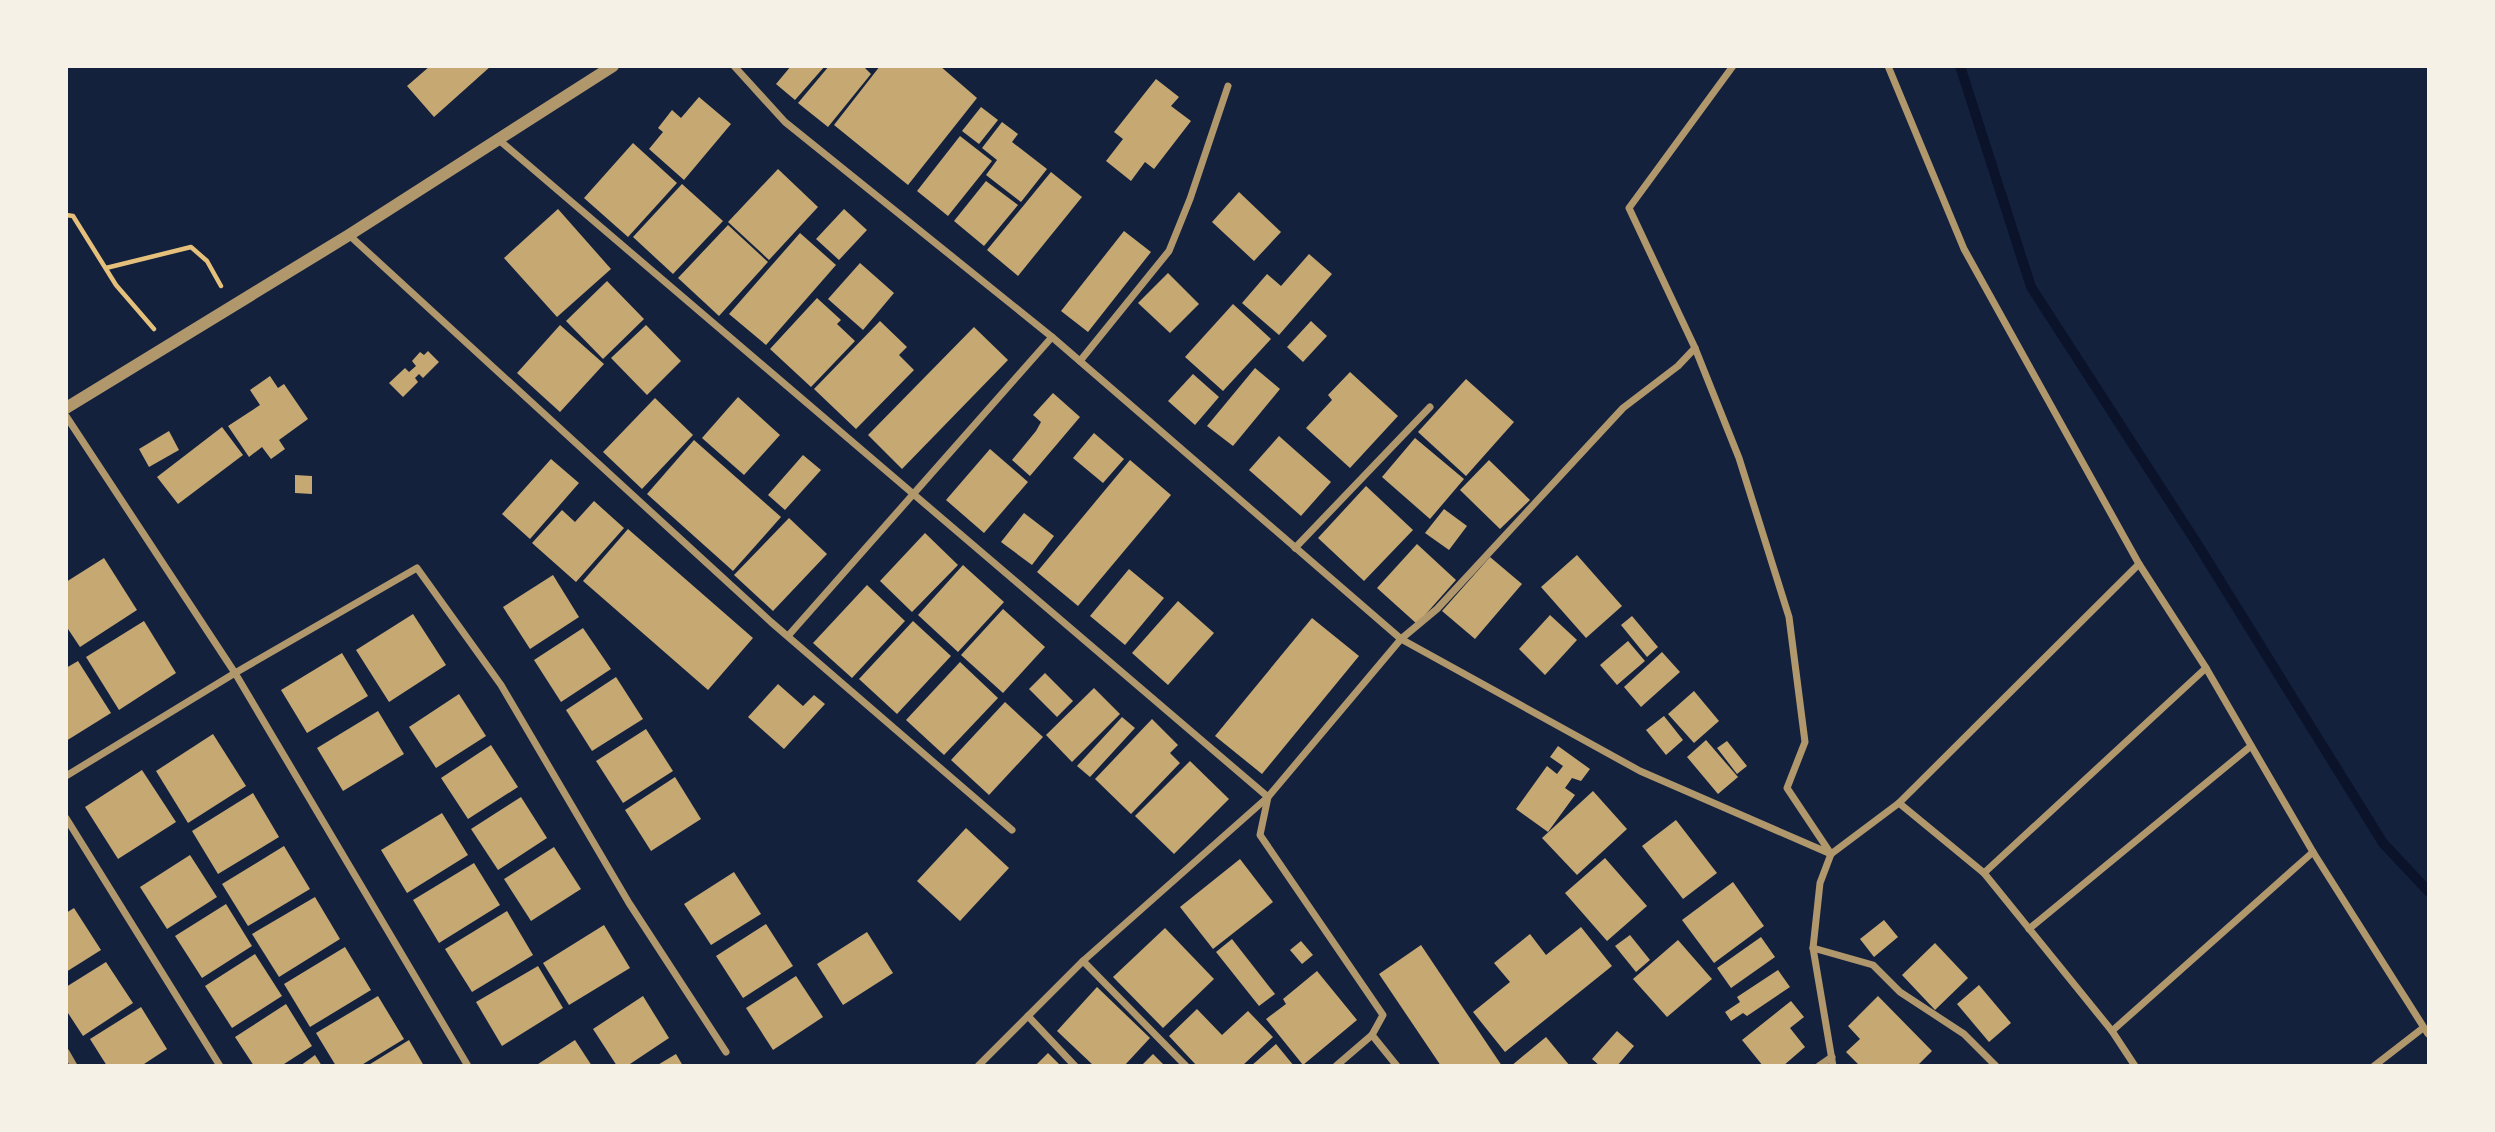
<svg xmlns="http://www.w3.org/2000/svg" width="2495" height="1132" font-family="Figtree,sans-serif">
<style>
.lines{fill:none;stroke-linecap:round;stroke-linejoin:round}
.stream{stroke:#0b132b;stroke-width:10}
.building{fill:#c6a872}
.path{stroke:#e5c07b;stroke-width:4.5}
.minor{stroke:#b1986c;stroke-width:7}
.tertiary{stroke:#b1986c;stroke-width:12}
</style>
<rect width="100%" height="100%" fill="#14213d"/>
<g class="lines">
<path class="stream" d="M1960,66L2031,287L2196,542L2383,843L2428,891"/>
</g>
<g class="building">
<path d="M430,66H491L434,117L407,86Z"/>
<path d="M791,66H825L795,100L776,84Z"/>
<path d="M829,66H863L871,74L828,127L798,103Z"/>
<path d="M880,66H940L977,98L908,185L834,125Z"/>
<path d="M1156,79L1179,97L1171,106L1191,121L1154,169L1145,162L1131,181L1106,161L1123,139L1114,132Z"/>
<path d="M699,97L731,124L684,180L649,149L663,132L658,128L672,110L681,118Z"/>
<path d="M981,107L998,120L979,144L962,131Z"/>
<path d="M1002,122L1018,134L1012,142L1047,169L1021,202L986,175L997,160L982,148Z"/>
<path d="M960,136L992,161L948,216L917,191Z"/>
<path d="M633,143L677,183L628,237L584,198Z"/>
<path d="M778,169L818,207L769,260L728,222Z"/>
<path d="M1051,172L1082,197L1018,276L987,250Z"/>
<path d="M986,181L1018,205L984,246L954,221Z"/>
<path d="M682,184L723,221L673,274L633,237Z"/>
<path d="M1239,192L1281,232L1254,261L1212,222Z"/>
<path d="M558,209L611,269L557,317L504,258Z"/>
<path d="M844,209L867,230L839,260L816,239Z"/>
<path d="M728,225L768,262L719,316L678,278Z"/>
<path d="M1124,231L1151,252L1088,332L1061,311Z"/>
<path d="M800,233L836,265L766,345L729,314Z"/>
<path d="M1309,254L1332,274L1279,335L1242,303L1267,274L1281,286Z"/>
<path d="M860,263L894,293L863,330L828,299Z"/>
<path d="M1168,273L1199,304L1170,333L1138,303Z"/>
<path d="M607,281L644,319L603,359L566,321Z"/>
<path d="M817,298L841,320L837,324L855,341L811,387L770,349Z"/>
<path d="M1233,304L1271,339L1223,391L1185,357Z"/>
<path d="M880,321L907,347L899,355L914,370L856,429L814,389Z"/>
<path d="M1311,321L1327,336L1303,362L1287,347Z"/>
<path d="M560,325L604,364L560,412L517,373Z"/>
<path d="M646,325L681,361L647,395L611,358Z"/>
<path d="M974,327L1008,360L902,469L868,435Z"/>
<path d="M428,351L439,362L423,378L419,374L415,378L418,382L403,397L389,383L405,368L409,372L416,366L412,361L420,352L424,355Z"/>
<path d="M1255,368L1280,389L1233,446L1207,426Z"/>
<path d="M1350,372L1398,416L1350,468L1306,428L1332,400L1328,395Z"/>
<path d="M1193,374L1219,397L1195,425L1168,401Z"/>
<path d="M270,376L278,388L284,384L308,419L279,440L285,449L271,459L262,447L249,457L228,426L260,405L250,390Z"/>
<path d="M1466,379L1514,422L1466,476L1418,432Z"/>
<path d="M1053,393L1080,417L1030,476L1012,460L1036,431L1041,422L1033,415Z"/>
<path d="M738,397L780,435L744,475L702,438Z"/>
<path d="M655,398L693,435L642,489L603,452Z"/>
<path d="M222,427L243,455L178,504L157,477Z"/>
<path d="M169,431L179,450L149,467L139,449Z"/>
<path d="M1094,433L1124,459L1103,483L1073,458Z"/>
<path d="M1279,436L1331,482L1301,516L1249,470Z"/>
<path d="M1415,438L1464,479L1430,519L1382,477Z"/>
<path d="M694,440L781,517L733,571L647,494Z"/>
<path d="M990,449L1028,482L984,533L946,500Z"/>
<path d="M803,455L821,470L785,510L768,495Z"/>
<path d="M551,459L579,483L530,539L502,514Z"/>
<path d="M1130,460L1171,495L1078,606L1037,572Z"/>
<path d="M1489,460L1530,500L1500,529L1460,490Z"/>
<path d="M295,475L312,476V494L295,493Z"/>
<path d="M1366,486L1413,530L1364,581L1318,538Z"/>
<path d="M594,501L624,528L576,582L532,543L562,510L575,522Z"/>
<path d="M1444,509L1467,526L1449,550L1425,533Z"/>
<path d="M1024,513L1054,536L1032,565L1001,542Z"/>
<path d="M789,518L827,554L773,611L734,575Z"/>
<path d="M628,529L753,638L708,690L583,581Z"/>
<path d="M925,533L958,565L912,612L880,581Z"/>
<path d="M1417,544L1456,580L1417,624L1377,588Z"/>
<path d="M1577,555L1622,606L1586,638L1541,587Z"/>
<path d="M1490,557L1522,584L1475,639L1442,611Z"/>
<path d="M104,558L137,610L80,647L66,626V582Z"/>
<path d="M963,565L1004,602L958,652L918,615Z"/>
<path d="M1129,569L1164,598L1125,645L1090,616Z"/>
<path d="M553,575L579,617L530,649L503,607Z"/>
<path d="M867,585L905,621L852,678L813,643Z"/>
<path d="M1178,601L1214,633L1168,685L1132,653Z"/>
<path d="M1003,609L1045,647L1003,693L961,655Z"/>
<path d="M413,614L446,665L389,702L356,650Z"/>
<path d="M1550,615L1577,640L1545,675L1519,649Z"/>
<path d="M1632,616L1658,647L1647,657L1621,625Z"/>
<path d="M1312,618L1359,656L1262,774L1215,736Z"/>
<path d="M144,621L176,673L119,710L86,657Z"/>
<path d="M913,621L951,656L897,714L859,679Z"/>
<path d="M583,628L611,669L561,702L534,660Z"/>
<path d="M1628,641L1645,661L1617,685L1600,665Z"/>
<path d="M1662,652L1680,672L1641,707L1624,687Z"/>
<path d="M342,653L368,696L307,733L281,690Z"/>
<path d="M78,661L111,713L66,741V668Z"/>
<path d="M960,662L998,698L944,755L906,720Z"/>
<path d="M1045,673L1073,701L1057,717L1029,689Z"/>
<path d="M616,677L643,719L592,751L566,710Z"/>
<path d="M778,684L803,706L814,695L825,704L784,749L748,717Z"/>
<path d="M1094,688L1120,714L1072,762L1046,735Z"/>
<path d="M1694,691L1719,721L1694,743L1668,714Z"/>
<path d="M459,694L486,736L436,768L409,727Z"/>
<path d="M1005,702L1043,737L989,795L951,760Z"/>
<path d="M378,711L404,754L343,791L317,748Z"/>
<path d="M1664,716L1683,740L1666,755L1646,730Z"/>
<path d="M1122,717L1135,728L1090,777L1077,766Z"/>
<path d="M1152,719L1178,745L1170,753L1180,763L1131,814L1095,779Z"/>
<path d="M646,729L673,771L623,803L596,761Z"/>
<path d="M213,734L246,786L188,823L156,771Z"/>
<path d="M1706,740L1738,777L1718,794L1687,757Z"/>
<path d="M1727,741L1747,766L1737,774L1717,748Z"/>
<path d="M491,745L518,787L468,819L441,778Z"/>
<path d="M1558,746L1590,769L1581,781L1572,778L1565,788L1575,795L1548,832L1516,809L1547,766L1557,774L1563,766L1550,757Z"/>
<path d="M1190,761L1229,799L1174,854L1135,816Z"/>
<path d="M142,770L176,822L118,859L85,807Z"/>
<path d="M675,777L701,819L651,851L625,810Z"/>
<path d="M1593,791L1627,829L1577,875L1542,838Z"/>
<path d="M253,793L279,837L218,874L192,831Z"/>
<path d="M521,797L547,838L498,870L471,829Z"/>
<path d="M442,813L468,855L407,893L381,850Z"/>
<path d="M1676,820L1717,873L1683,899L1642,846Z"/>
<path d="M966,828L1009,868L960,921L917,881Z"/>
<path d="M284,846L310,889L248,926L222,884Z"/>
<path d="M554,847L581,889L531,921L504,879Z"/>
<path d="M190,855L217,897L167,929L140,887Z"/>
<path d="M1605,858L1647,906L1607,941L1565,893Z"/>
<path d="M1240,859L1273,902L1213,949L1180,907Z"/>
<path d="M474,863L500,905L439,943L413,900Z"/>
<path d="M734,872L761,914L711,945L684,904Z"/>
<path d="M1733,882L1764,926L1714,963L1682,920Z"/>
<path d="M315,897L340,939L279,977L252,934Z"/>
<path d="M226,904L252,946L202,978L175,936Z"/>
<path d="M74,908L101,950L66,972V913Z"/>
<path d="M507,911L533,955L472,992L445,949Z"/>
<path d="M1884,920L1898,937L1874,957L1860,939Z"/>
<path d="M766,924L793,966L743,998L716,956Z"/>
<path d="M604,925L630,968L569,1005L543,963Z"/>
<path d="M1581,927L1612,966L1505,1052L1473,1012L1510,982L1494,963L1530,934L1546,955Z"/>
<path d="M1165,928L1214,979L1163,1028L1113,977Z"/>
<path d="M867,932L893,973L843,1005L817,964Z"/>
<path d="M1630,935L1650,960L1636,972L1615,946Z"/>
<path d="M1761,937L1775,957L1731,988L1717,968Z"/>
<path d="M1232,939L1275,994L1259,1006L1216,952Z"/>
<path d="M1678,940L1712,979L1667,1017L1633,979Z"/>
<path d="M1301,941L1313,955L1302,964L1290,950Z"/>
<path d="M1935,943L1968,978L1935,1010L1902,975Z"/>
<path d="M1421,945L1502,1066H1441L1379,974Z"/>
<path d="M345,947L371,990L310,1027L284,984Z"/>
<path d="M255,954L282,996L232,1028L205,986Z"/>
<path d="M106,962L133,1003L83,1036L66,1010V987Z"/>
<path d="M538,966L563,1008L502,1046L476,1002Z"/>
<path d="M1778,970L1790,987L1747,1016L1743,1013L1731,1021L1725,1012L1740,1002L1737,997Z"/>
<path d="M1317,971L1357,1020L1303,1065L1266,1019L1286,1004L1283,999Z"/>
<path d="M796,976L823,1017L773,1050L746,1008Z"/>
<path d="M1979,985L2011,1023L1989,1042L1957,1004Z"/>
<path d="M1097,987L1150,1038L1124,1066H1094L1057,1031Z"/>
<path d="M378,996L404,1039L360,1066H336L316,1033Z"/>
<path d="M643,996L669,1038L627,1066H617L593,1029Z"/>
<path d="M1878,996L1932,1051L1917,1066H1860L1846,1052L1860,1039L1848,1026Z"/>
<path d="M1791,1001L1804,1017L1790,1028L1805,1047L1783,1066H1763L1742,1040Z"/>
<path d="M286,1004L312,1046L281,1066H254L235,1037Z"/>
<path d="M141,1007L167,1049L141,1066H107L90,1039Z"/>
<path d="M1197,1009L1222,1035L1248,1011L1273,1037L1242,1066H1197L1169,1036Z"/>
<path d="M1617,1031L1634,1046L1617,1066H1600L1592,1059Z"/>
<path d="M1546,1037L1570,1066H1511Z"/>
<path d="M409,1040L424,1066H367Z"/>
<path d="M575,1040L592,1066H535Z"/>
<path d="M1276,1044L1294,1066H1251Z"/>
<path d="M1048,1053L1061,1066H1035Z"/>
<path d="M676,1054L683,1066H656Z"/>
<path d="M1153,1054L1165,1066H1141Z"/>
<path d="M315,1055L322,1066H300Z"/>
</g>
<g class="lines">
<g class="path">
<path d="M66,215L73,216L116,285L154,329"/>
<path d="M106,268L191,247L207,261L221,286"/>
</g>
<g class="minor">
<path d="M734,66L785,122L1052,337L1401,639L1640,771L1831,854L1899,803L1984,873L2112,1031L2135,1066"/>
<path d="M1733,66L1629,208L1695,348L1739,458L1789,617L1805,742L1787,788L1831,854L1820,883L1813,948L1833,1066"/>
<path d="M1888,66L1964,249L2139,564L2206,668L2313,852L2428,1034"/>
<path d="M499,140L1268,797L1260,835L1383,1015L1372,1035L1397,1066"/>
<path d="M349,235L771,622L1012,830"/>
<path d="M1080,361L1169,251L1190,199L1228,86"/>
<path d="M66,416L235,673L66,776"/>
<path d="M1295,548L1430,407"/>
<path d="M788,636L1052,337"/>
<path d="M1899,803L2139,564"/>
<path d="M66,818L220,1066"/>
<path d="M1984,873L2206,668"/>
<path d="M2029,929L2251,746"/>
<path d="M1813,948L1873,965L1900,992L1964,1034L1996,1066"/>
<path d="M1083,961L1186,1066"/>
<path d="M1028,1016L1075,1066"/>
<path d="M2112,1031L2313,852"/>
<path d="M66,1052L74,1066"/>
<path d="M468,1066L235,673L417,568L501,685L629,903L726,1052"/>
<path d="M978,1066L1083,961L1268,797L1401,639L1437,609L1623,408L1678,366L1695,348"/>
<path d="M1336,1066L1372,1035"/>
<path d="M1819,1066L1832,1057"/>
<path d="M2374,1066L2423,1028"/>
</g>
<path class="tertiary" d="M66,408L349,235L613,66"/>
</g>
<rect width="2495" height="1132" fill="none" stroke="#f6f1e7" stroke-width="136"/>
</svg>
